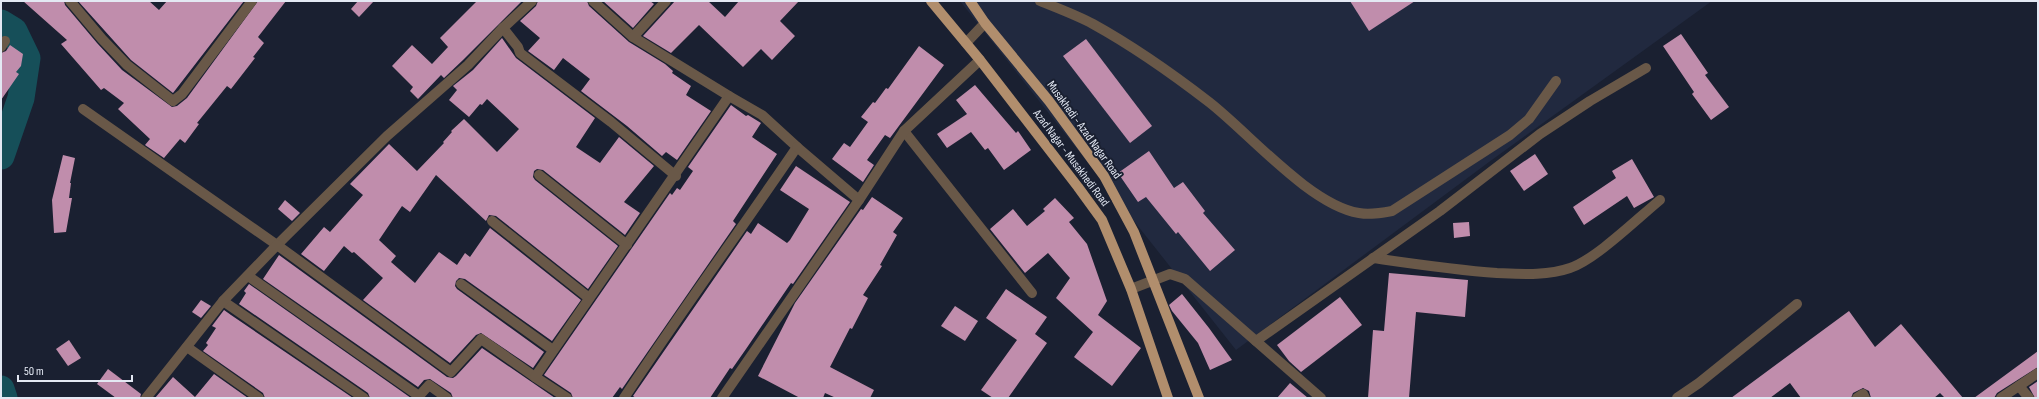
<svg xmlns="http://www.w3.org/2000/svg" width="2039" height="399" font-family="'Sofia Sans Condensed',sans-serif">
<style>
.built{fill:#21293f}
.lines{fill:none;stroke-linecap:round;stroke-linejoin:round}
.river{stroke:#164f59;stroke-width:27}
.building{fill:#c08dac}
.minor{stroke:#695848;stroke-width:10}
.major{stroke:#b18e6d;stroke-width:10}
.labels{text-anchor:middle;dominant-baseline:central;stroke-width:4;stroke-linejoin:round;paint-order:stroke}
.street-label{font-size:12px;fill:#e3e8f3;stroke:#1a2031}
</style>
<rect width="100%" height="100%" fill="#1a2031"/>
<path class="built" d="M960,1H1712L1489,162L1236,350Z"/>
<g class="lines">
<g class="river">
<path d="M1,23L14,31L27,58L21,98L1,156"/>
<path d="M1,389L4,398"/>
</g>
</g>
<g class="building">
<path d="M23,1H64L65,5L97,43L122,70L172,107L177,106L187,98L258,1H286L258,37L264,43L253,57L255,58L231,89L227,86L197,123L199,124L185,143L180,139L164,158L145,145L150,139L118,109L124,103L104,88L101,90L61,44L67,40Z"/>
<path d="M78,1H149L159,10L167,1H244L173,93L131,60Z"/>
<path d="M358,1H374L359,17L351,9Z"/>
<path d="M477,1H522L463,60L444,78L441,75L418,99L410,91L413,87L392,66L412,45L432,64L448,47L440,38Z"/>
<path d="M538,1H587L589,6L629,42L665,64L673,71L672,73L691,86L686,95L711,111L677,160L666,152L662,156L627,126L581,91L590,79L563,58L554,70L528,51L540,38L520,21L536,6Z"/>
<path d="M603,1H650L654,4L633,28Z"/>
<path d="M675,1H708L725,17L739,1H799L780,21L795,36L772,60L761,49L743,67L699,25L671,53L643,36Z"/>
<path d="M1350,1H1415L1369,31Z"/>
<path d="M1681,34L1708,73L1705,75L1729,107L1711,120L1692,94L1694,92L1663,46Z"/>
<path d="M502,38L516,58L595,118L576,147L600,163L619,137L654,166L624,202L640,213L625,235L543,170L537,169L534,171L533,177L535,180L618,246L588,289L496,216L489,215L486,221L436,175L410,212L402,206L379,240L396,256L391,262L415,283L439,252L457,265L465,253L470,257L490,228L581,300L552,341L465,279L459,278L456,281L455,286L457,289L544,352L533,368L481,333L476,335L450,363L363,300L383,278L354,252L352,253L344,246L324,271L301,254L324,227L330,232L363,195L350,184L389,144L417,171L444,143L443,142L452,132L451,131L464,119L497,152L519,129L487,99L482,105L480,104L469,117L449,100L457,90L453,86L473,70Z"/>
<path d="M1086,39L1152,126L1130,143L1063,56Z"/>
<path d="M10,45L23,54L21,66L16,72L19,74L1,100V53L6,51Z"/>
<path d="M919,46L944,65L890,138L885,135L867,160L874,165L863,182L832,159L844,143L850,147L868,122L861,117L873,102L875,103L886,88L888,89Z"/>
<path d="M975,85L1016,133L1018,131L1031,150L1004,170L988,148L985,150L971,132L947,148L937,134L967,114L956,100Z"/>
<path d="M731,105L746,116L748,115L761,123L752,137L777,154L733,221L736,224L622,389L620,387L612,398H573L571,393L544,375L670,193L672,195L677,188L680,190L693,171L688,167Z"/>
<path d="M1149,151L1174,188L1183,182L1205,211L1203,213L1235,250L1210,271L1178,232L1176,234L1146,197L1138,202L1118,173Z"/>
<path d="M1535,154L1548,174L1524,191L1510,171Z"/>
<path d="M63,155L75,158L70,183H71L69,198H72L66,232L54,233L52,200Z"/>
<path d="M1632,159L1654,197L1634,208L1627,196L1584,225L1573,207L1616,178L1612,171Z"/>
<path d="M796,166L850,202L793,284L791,283L746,349L732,369L730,368L710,398H636L633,396L747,231L751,234L758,223L787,243L790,240L809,209L780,190Z"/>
<path d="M872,197L903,218L893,232L897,235L880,265L882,266L863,295L868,298L852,329L850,328L830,367L874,390L870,398H836L825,393L823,398H800L758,376L795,303L861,209L863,210Z"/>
<path d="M1055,198L1074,218L1069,222L1087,244L1107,301L1098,315L1141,348L1112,386L1074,357L1093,332L1056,298L1070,278L1048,253L1025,273L990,229L1013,209L1027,226L1045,211L1043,209Z"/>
<path d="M285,200L300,213L292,221L278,209Z"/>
<path d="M1469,222L1470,236L1454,238L1453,223Z"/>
<path d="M279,255L447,377L453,378L456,376L482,348L555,398H453L451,393L430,379L424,380L418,387L263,279Z"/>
<path d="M1389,273L1468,280L1465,317L1416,312L1409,398H1368L1373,330L1384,331Z"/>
<path d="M249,284L411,398H370L368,393L239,304L246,293L244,291Z"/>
<path d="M1006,289L1047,317L1035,334L1047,343L1008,398H993L981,390L1017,340L986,318Z"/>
<path d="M1182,294L1209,328L1232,360L1210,370L1198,343L1172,311L1169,305Z"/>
<path d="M1340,297L1362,325L1301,372L1289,361L1277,345Z"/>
<path d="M201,300L211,306L201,318L192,312Z"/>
<path d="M955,306L978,321L965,341L941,326Z"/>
<path d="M224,310L231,315L353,398H265L263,393L203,351L208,345L206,343L216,328L212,326Z"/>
<path d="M1849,311L1875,347L1901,324L1963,398H1945L1940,393L1934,398H1871L1869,391L1863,388L1853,393L1851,398H1801L1790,383L1770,398H1731Z"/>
<path d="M69,340L81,358L68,366L56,349Z"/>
<path d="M2038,351V367L1997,393L1994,398H1974Z"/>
<path d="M108,369L141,394L140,398H116L97,384Z"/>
<path d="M214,374L248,398H155L173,377L195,397Z"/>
<path d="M2038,381V398H2035L2029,387Z"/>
<path d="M1290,383L1308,398H1277Z"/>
</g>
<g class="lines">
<g class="minor">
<path d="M70,1L102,39L127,65L173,101L182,94L252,1"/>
<path d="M593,1L633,37"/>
<path d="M1040,1C1057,8 1076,15 1093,24C1131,45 1174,75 1209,102C1249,133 1310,205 1359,213C1370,215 1381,213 1392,211L1510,135L1529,119L1556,81"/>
<path d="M503,28L518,47L520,53L611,122L676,176"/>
<path d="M966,43L985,23"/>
<path d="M1,47L5,41"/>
<path d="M83,109L277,245L387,136L468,65L503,28L532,1"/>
<path d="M904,131L1032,293"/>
<path d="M539,175L627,245"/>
<path d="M859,200L904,131L980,60"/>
<path d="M492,221L589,298"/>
<path d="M1373,258C1415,264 1455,270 1497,273C1521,274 1547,276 1570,268C1595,260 1638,218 1660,200"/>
<path d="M248,276L419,396L429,385L447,398"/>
<path d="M461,284L553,350"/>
<path d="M1131,289L1170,274L1185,279L1321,398"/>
<path d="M223,301L364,398"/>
<path d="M1256,341L1440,211L1540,134L1590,101L1646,68"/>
<path d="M187,347L259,398"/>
<path d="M2019,386L2029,398"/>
<path d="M146,398L223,301L277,245L451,372L481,339L535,377"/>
<path d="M567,398L535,377L729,96L633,37L666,1"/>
<path d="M624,398C680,313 740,231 797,147L762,115L729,96"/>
<path d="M722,398L859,200L797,147"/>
<path d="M1677,398L1699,383L1797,304"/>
<path d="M1857,398L1863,394L1865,398"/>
<path d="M2001,398L2038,373"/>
</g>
<g class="major">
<path d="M931,1L980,60L1078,187L1102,220L1131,289L1168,398"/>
<path d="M970,1L985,23L1049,101L1104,176L1134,232L1199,398"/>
</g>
</g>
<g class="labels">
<g class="street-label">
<text transform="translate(1084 130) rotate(54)">Musakhedi - Azad Nagar Road</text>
<text transform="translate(1071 158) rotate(53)">Azad Nagar - Musakhedi Road</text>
</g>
</g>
<rect width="2039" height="399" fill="none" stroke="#e3e8f3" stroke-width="4"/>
<path d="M18 375v6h114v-6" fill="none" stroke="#e3e8f3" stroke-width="2"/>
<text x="24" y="375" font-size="12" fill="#e3e8f3" stroke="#1a2031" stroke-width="3" paint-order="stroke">50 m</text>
</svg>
